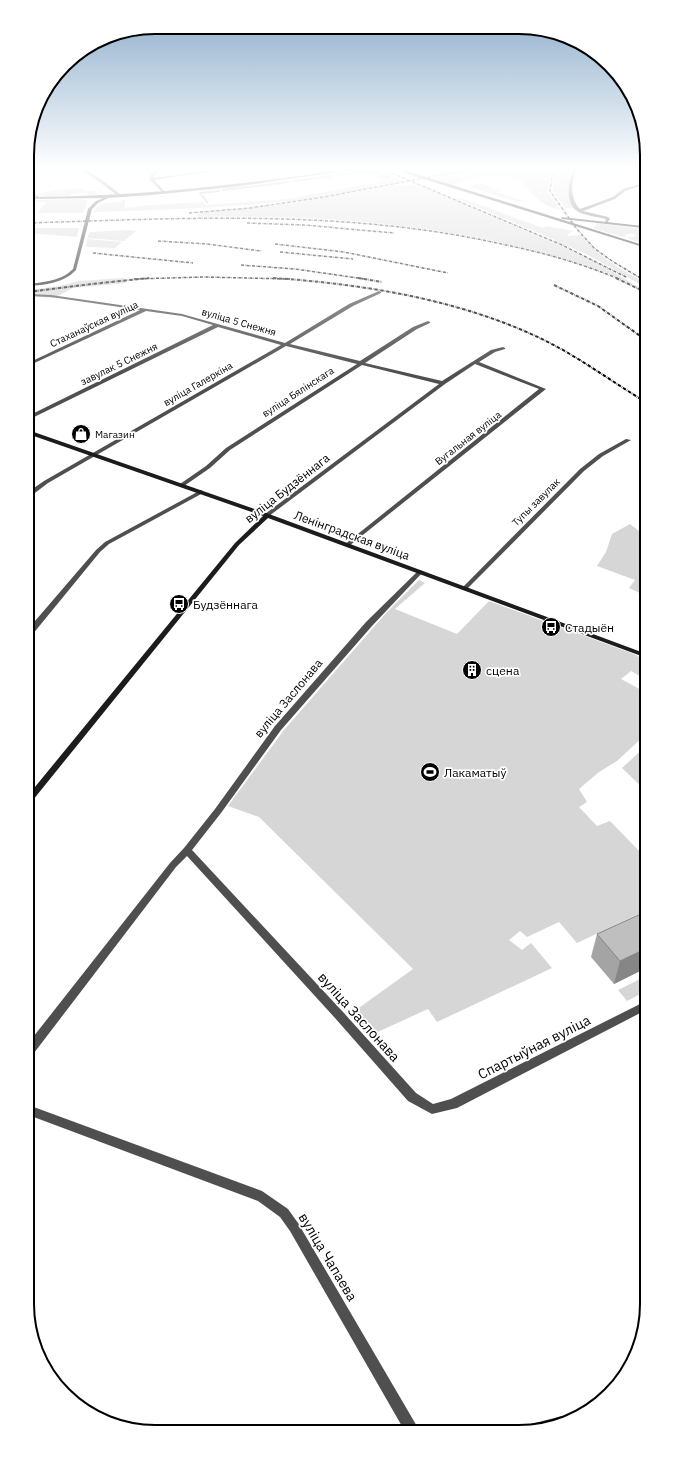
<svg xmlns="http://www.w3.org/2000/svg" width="674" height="1459" font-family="'IBM Plex Sans',sans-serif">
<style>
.green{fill:#d6d6d6}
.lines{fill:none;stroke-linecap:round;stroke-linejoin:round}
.stream{stroke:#9d9d9d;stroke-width:2}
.street{fill:#4f4f4f;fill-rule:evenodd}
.secondary{fill:#1c1c1c;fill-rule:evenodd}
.rail-far1{stroke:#000;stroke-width:1.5;stroke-dasharray:3 1 0.5 1;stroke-linecap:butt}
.rail{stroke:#000;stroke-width:2;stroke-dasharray:3.5 1 0.5 1;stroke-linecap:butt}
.wall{fill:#a4a4a4}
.shaded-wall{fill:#868686}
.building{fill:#bfbfbf;stroke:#868686}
.labels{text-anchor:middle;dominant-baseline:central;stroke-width:3.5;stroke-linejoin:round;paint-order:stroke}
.far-street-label{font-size:10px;fill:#000;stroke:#fff}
.far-poi-label{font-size:10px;fill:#000;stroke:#fff;text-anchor:start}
.street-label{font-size:12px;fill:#000;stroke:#fff}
.poi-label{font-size:12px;fill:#000;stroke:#fff;text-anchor:start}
.near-street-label{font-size:14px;fill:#000;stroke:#fff}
.rim{fill:none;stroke:#000;stroke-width:2}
</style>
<rect width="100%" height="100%" fill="#fff"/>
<g class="green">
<path d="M420,169H467L430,176Z"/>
<path d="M476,169H555L550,177L548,192L560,209C545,209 530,193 521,180L504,176H487L476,177L452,185L435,180L437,179L432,177Z"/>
<path d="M560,169H575C565,181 569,195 574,208H565L553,191L554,177Z"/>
<path d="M377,170L404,181C367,188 329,197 291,201C226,208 160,210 94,212C99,201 111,203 121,202L122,200H125V208L137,207V206L203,202L205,205L287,199L385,181L367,173L339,176L336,175L354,171Z"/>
<path d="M476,184H483L491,187L490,188L500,191L496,192L526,202L515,201L470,187Z"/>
<path d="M417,185L561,246L607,268L643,290C609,271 570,260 532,250C423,222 311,215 199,217L196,213L288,204L390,186Z"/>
<path d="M83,188L85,191H94L97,194L88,195L86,193L70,194V196L46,197L36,194L63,189Z"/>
<path d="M456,198H461L543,228L546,226L573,231L568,234V236L581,235C598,256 620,269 643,282V286C615,270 585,251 554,241L555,240Z"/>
<path d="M83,199L88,201L83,213H38L46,202H27V200Z"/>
<path d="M596,223L643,229V243L626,238L636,236L634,234H627L625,235L627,236L624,237L592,228L596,226Z"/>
<path d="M28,228H79L77,237L28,233Z"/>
<path d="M129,230L136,231L124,241L87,238L90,232Z"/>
<path d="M87,239L122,242L115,248L86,247Z"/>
<path d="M124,278L126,283L73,288L54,298L28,296V290L59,286L79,281Z"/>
<path d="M630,524L644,535V595L629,588L635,580L597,566L606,552L612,534Z"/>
<path d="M419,580L425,583L395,609L457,634L489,601L634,654L644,660L645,679L631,671L621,679L645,692V701L640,709L645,711V735L617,761L599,772L579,789L587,802L579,807L597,826L610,821L645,857V911L577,943L559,922L527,937L520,931L509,940L522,950L531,943L552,968L437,1022L428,1009L371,1035L364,1032L349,1015L413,969L259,817L228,806L284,730L386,613Z"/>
<path d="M645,747V790L622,768Z"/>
<path d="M646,976V991L627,1001L618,990Z"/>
</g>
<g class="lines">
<g class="stream">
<path d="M338,175C356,172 373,168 389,178"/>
<path d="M294,181L332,176"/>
<path d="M223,190L288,182"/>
<path d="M207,202L200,193L219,191"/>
</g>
<g class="street">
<path d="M79,169C91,169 113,188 122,196L119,197L101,183Z"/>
<path d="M156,169H160L153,178L216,169H227L154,180L165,192L164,194L149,179L151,174Z"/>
<path d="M322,169H327L333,173L330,174Z"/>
<path d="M574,169H578C570,181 570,199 580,209L613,197L623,189L643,183V185L625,191L615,199L583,211L608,217L610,219L607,223L605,222L606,219C598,217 583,215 577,211C565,203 568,180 574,169Z"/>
<path d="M27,190L40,197L41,198L38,199L27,193Z"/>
<path d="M379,291L381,292V293L353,306L290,344L360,361L413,327L428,321L430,322V323L417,329L365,363L442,381L491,350L503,347L505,348V349L495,352L479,362L546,389L349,546L347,547L344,545L539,389L475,364L445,384L269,516H265V514L439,384L362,365L230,450L210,468L184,486H180V484L206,466L226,448L357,364L286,346L48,483L31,496L29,497L28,492L44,481L281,345L218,327L28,420V416L213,325L182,316L146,311L28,366V363L140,310L51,297L28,296V294L51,295L182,314L285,343L349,304Z"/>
<path d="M626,439L631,440L603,456L584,471L467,589H463L462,588L463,587L580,469L599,454Z"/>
<path d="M201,490L204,492L203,493L109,544L100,552L32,635H29V628L96,550L105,542Z"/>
<path d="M420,570L422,571V573L372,626L281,730L221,813L192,850L343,1012L416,1093L433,1104L451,1099L646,1001V1010L457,1108L432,1114L408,1101L335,1018L187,856L176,867L34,1053L30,1055V1041L170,863L184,848L215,809L275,726L366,622L418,571Z"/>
<path d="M31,1106L262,1191L288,1209L298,1223L418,1428H403L290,1231L280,1217L258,1201L31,1116Z"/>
<path d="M562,1416L567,1418L568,1420L552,1428H533L535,1423Z"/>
</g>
<g class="secondary">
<path d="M347,169H358L233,187L151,195L108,198L98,203L92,209L76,270C64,283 45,285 28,286V284C44,282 61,281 73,269L88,209L96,201L103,198L27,199V197C135,197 241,185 347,169Z"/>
<path d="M395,169H401L643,245V247L417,177Z"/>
<path d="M561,217L643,226V228L562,219Z"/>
<path d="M28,430L269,514L644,653V657L268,518L239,545L33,800L30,801V793L235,543L263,516L28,434Z"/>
</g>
<g class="rail-far1">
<path d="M382,169L562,245L626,277"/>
<path d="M558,169L552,177L550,191L576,228L594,248L612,261L642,279"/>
<path d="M189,213L250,208L324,197L472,169"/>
<path d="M28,223C188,218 349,209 506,245C545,253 583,264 619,279"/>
<path d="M247,223L305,225L394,233"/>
<path d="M158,241L207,244L261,251"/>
<path d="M275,244L344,252L448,273"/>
<path d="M280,252L353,259"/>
<path d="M93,253L193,263"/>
<path d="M241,265L295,269L365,279"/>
<path d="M134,279L204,277L290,279"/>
</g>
<g class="rail">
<path d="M273,278C364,284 463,300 546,341C580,358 611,381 644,401"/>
<path d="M358,278L382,282"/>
<path d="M616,278L643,291"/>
<path d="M640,278L643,280"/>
<path d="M554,285L598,306L643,338"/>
<path d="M28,292L92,284L149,278"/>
</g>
</g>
<path class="wall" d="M645,912L646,968L614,984L591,957L597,934Z"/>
<path class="shaded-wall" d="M645,949L646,968L614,984L620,961Z"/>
<path class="building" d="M645,912V949L620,961L597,934Z"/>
<linearGradient id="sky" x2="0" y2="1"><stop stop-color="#8aabca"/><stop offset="0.45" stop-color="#fff"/><stop offset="1" stop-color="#fff" stop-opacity="0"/></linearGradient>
<rect width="674" height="374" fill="url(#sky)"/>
<defs>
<g id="shop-disc" transform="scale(1)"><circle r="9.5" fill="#000" stroke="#fff"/><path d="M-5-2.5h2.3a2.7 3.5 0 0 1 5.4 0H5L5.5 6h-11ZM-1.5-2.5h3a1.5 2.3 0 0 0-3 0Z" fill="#fff"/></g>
<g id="bus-disc" transform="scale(1)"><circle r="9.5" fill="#000" stroke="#fff"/><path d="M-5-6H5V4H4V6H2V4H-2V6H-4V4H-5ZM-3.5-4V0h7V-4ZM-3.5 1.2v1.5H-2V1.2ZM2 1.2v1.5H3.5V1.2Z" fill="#fff"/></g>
<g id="building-disc" transform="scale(1)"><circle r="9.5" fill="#000" stroke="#fff"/><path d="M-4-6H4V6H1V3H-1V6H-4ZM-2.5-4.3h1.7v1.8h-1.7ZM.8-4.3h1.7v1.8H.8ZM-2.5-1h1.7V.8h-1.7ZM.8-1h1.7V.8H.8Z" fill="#fff"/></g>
<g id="stadium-disc" transform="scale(1)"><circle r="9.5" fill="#000" stroke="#fff"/><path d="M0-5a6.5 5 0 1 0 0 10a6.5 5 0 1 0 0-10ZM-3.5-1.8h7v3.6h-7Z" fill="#fff"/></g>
</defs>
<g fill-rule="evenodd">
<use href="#shop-disc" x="81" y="434"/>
<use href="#bus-disc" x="179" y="604"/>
<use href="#bus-disc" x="551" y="627"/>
<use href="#building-disc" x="472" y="670"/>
<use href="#stadium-disc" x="430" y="772"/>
</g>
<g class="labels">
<g class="far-street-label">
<text transform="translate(239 322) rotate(16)">вуліца 5 Снежня</text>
<text transform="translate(94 324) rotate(-25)">Стаханаўская вуліца</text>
<text transform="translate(119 364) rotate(-26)">завулак 5 Снежня</text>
<text transform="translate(198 384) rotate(-30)">вуліца Галеркіна</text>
<text transform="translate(298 392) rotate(-33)">вуліца Бялінскага</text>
<text transform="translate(468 438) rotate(-38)">Вугальная вуліца</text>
<text transform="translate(536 502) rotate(-45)">Тупы завулак</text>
</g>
<g class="far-poi-label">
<text x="95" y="434">Магазин</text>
</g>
<g class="street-label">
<text transform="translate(287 488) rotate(-38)">вуліца Будзённага</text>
<text transform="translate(352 535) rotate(20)">Ленінградская вуліца</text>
<text transform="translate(288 698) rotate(-50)">вуліца Заслонава</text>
</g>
<g class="poi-label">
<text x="193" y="604">Будзённага</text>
<text x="565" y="627">Стадыён</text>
<text x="486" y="670">сцена</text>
<text x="444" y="772">Лакаматыў</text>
</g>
<g class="near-street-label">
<text transform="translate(359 1017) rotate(48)">вуліца Заслонава</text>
<text transform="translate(534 1047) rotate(-27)">Спартыўная вуліца</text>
<text transform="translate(328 1257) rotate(59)">вуліца Чапаева</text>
</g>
</g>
<path d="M0 0H674V1459H0ZM155 34H519A121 121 0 0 1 640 155V1304A121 121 0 0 1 519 1425H155A121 121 0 0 1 34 1304V155A121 121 0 0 1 155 34Z" fill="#fff" fill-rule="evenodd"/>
<path class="rim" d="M155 34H519A121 121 0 0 1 640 155V1304A121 121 0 0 1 519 1425H155A121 121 0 0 1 34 1304V155A121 121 0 0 1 155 34Z"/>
</svg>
